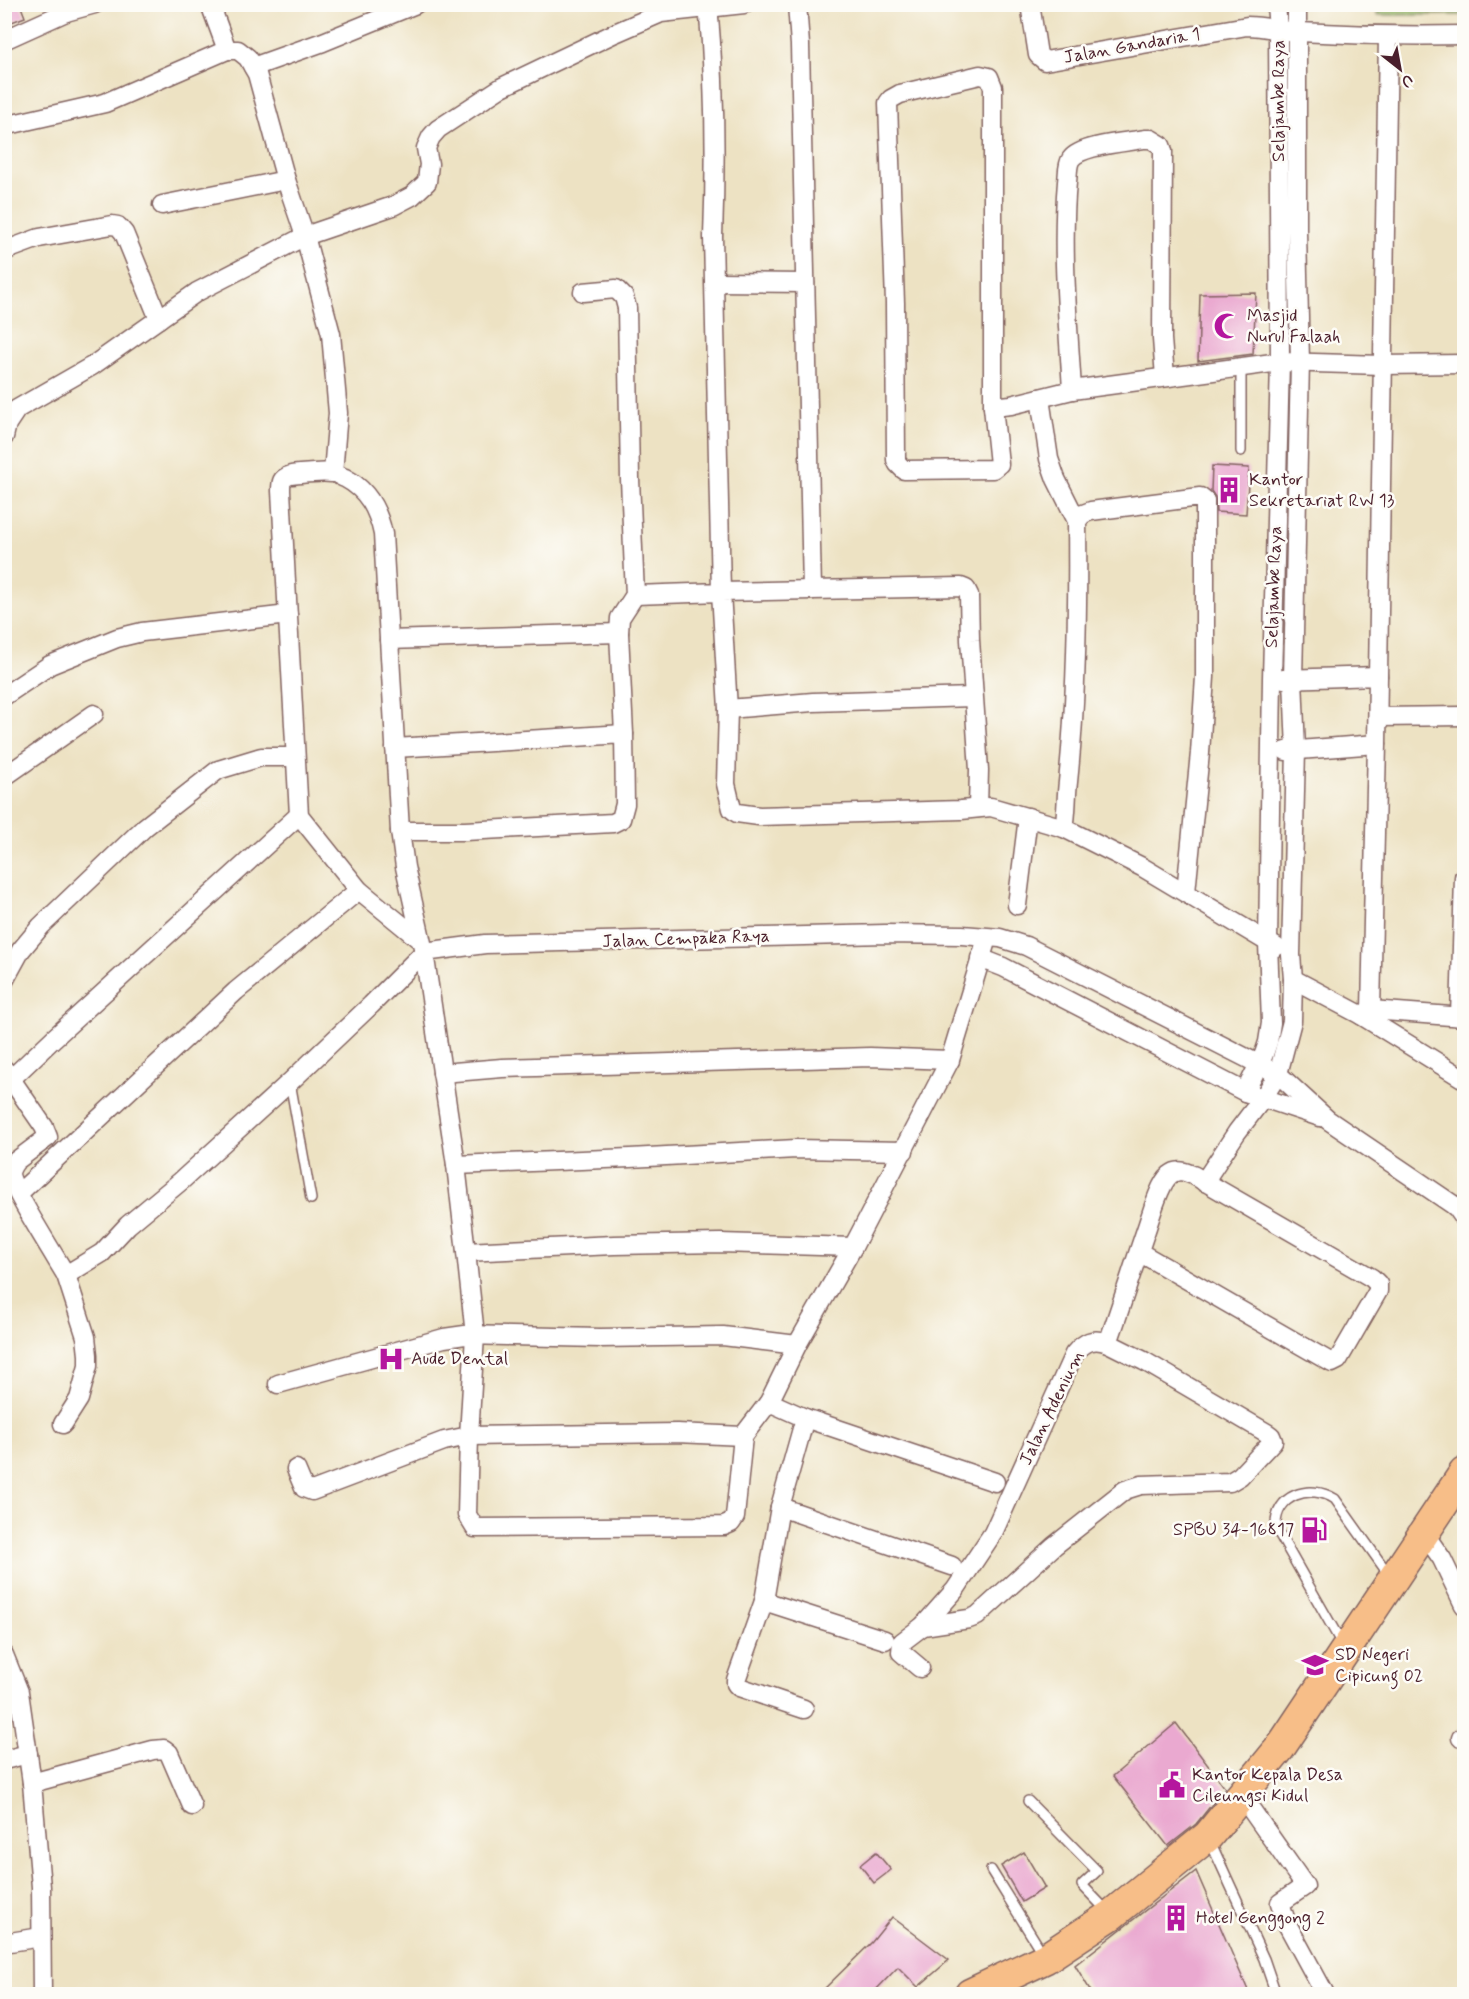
<svg xmlns="http://www.w3.org/2000/svg" width="1469" height="1999" font-family="Mynerve,sans-serif">
<style>
.forest{fill:#96b76b;stroke:#706b4b;stroke-width:1.5}
.building{fill:#eaa9d0}
.lines{fill:none;stroke-linecap:round;stroke-linejoin:round}
.service-casing{stroke:#836360;stroke-width:12}
.minor-casing{stroke:#836360;stroke-width:21}
.primary-casing{stroke:#836360;stroke-width:33}
.service{stroke:#fff;stroke-width:9}
.minor{stroke:#fff;stroke-width:18}
.primary{stroke:#f7be88;stroke-width:30}
.labels{text-anchor:middle;dominant-baseline:central;stroke-width:5;stroke-linejoin:round;paint-order:stroke}
.street-label{font-size:18px;fill:#4a1f2b;stroke:#fdfcf7}
.poi-label{font-size:18px;fill:#4a1f2b;stroke:#fdfcf7;text-anchor:start}
</style>
<rect width="100%" height="100%" fill="#fdfcf7"/>
<filter id="ink" filterUnits="userSpaceOnUse"><feTurbulence type="fractalNoise" baseFrequency=".0167" numOctaves="2"/><feDisplacementMap in="SourceGraphic" scale="12" xChannelSelector="R" yChannelSelector="G"/><feConvolveMatrix kernelMatrix="1 2 1 2 8 2 1 2 1" color-interpolation-filters="sRGB"/></filter>
<filter id="wash" filterUnits="userSpaceOnUse"><feTurbulence type="fractalNoise" baseFrequency=".008" numOctaves="4" result="noise"/><feDisplacementMap in="SourceGraphic" scale="24" xChannelSelector="R" yChannelSelector="G"/><feGaussianBlur stdDeviation="1.35" result="paint"/><feColorMatrix in="noise" values="0 0 0 0 0 0 0 0 0 0 0 0 0 0 0 0 0 1.4 0 .05"/><feComposite in="paint" operator="in"/></filter>
<g filter="url(#wash)">
<rect width="100%" height="100%" fill="#ede2c3"/>
<rect class="forest" x="1377" y="5" width="87" height="10"/>
<g id="blocks">
<g class="building">
<path d="M4,4H20L25,17L4,25Z"/>
<path d="M1256,293L1253,354L1198,361L1200,294Z"/>
<path d="M1212,466L1249,468L1246,514L1216,512L1215,497L1211,491Z"/>
<path d="M1176,1723L1225,1788L1196,1824L1168,1846L1113,1776Z"/>
<path d="M876,1852L891,1870L874,1883L860,1865Z"/>
<path d="M1024,1852L1045,1888L1022,1902L1001,1866Z"/>
<path d="M1196,1871L1250,1995H1093L1075,1965Z"/>
<path d="M892,1917L949,1960L918,1987L898,1967L871,1995H818L872,1942Z"/>
</g>
</g>
</g>
<g filter="url(#ink)">
<use href="#blocks" fill-opacity="0" stroke="#836360" stroke-width="1.5"/>
<g class="lines">
<g class="service-casing">
<g id="service">
<path d="M1241,451V367"/>
<path d="M290,1082L311,1199"/>
<path d="M1342,1644L1276,1528C1274,1495 1310,1483 1335,1499L1389,1575"/>
<path d="M1028,1801L1097,1871L1082,1885L1109,1913"/>
<path d="M1210,1841L1264,1959L1276,1994"/>
<path d="M991,1870L1043,1954"/>
</g>
</g>
<g class="minor-casing">
<g id="minor">
<path d="M62,4L66,12L95,4"/>
<path d="M210,4L227,50H238L248,58L257,74L286,180L305,236L331,334L338,413L333,473"/>
<path d="M797,4L800,45L812,590L961,587L966,589L969,595L970,640L979,770L978,808"/>
<path d="M1030,4L1038,55L1045,61L1247,26C1265,26 1280,31 1298,32C1353,35 1409,36 1464,35"/>
<path d="M4,40L66,12"/>
<path d="M253,67L323,42L416,4"/>
<path d="M980,75L989,77L993,87V407L999,464L993,469L904,470L898,464L896,460L895,303L888,103L891,99L900,94Z"/>
<path d="M4,126L105,103L227,50"/>
<path d="M162,205L286,180"/>
<path d="M4,251L39,238L112,225L118,226L124,233L159,319"/>
<path d="M715,282L805,283"/>
<path d="M583,292L616,289L624,297L627,308L630,479L635,595L620,618L619,633L624,734"/>
<path d="M1072,390C1068,321 1061,250 1067,182C1068,175 1067,165 1071,159C1081,145 1128,142 1145,139H1151L1161,145L1163,151L1162,339L1165,377"/>
<path d="M1040,398L1049,459L1056,479L1077,521"/>
<path d="M993,407L1011,405L1072,390L1280,362L1382,365L1464,364"/>
<path d="M4,437L7,424L17,409L92,366L197,292L305,236L393,206L412,196L427,182L429,164L426,148L431,137L438,129L502,87L615,33L661,13L744,4"/>
<path d="M812,590L721,592L728,709L726,784L732,809L737,813L759,816L961,810L991,807L1064,828L1142,867L1276,947"/>
<path d="M635,595L721,592L713,237C716,160 715,81 708,4"/>
<path d="M389,640L619,633"/>
<path d="M1378,676L1388,36"/>
<path d="M1283,679L1378,676L1377,744L1286,751"/>
<path d="M4,696L50,665L117,638L142,632L288,615"/>
<path d="M728,709L813,702L973,697"/>
<path d="M1378,717L1464,716"/>
<path d="M395,748L624,734L625,804L621,819L613,823L465,831H400"/>
<path d="M4,777L94,714"/>
<path d="M1064,828C1067,813 1066,798 1068,782C1077,696 1078,608 1077,521L1083,514L1091,511L1200,497L1205,501V677L1200,753L1186,892"/>
<path d="M1017,905L1028,817"/>
<path d="M420,940L359,890L299,815L281,491C281,482 281,478 291,475C303,474 320,471 333,473C337,473 341,477 345,478C368,490 378,510 383,534L400,831L405,867L424,952L456,1165L466,1252L475,1335L469,1436L677,1433L743,1436L769,1402L797,1345L853,1247L950,1060L987,938"/>
<path d="M980,958L1003,967L1245,1092L1320,1117"/>
<path d="M1293,979L1361,1015L1371,1010L1464,1017"/>
<path d="M4,981L21,950L41,926L145,827L218,770L261,757H294"/>
<path d="M1371,1010L1377,744"/>
<path d="M1361,1015L1464,1079"/>
<path d="M1460,1017L1464,877"/>
<path d="M4,1069L44,1127L48,1137L16,1161C13,1165 10,1169 10,1174C11,1187 56,1258 66,1275L102,1253L128,1225L181,1181L290,1082L371,1005L424,952L485,944L885,934L962,935L1000,938L1026,946L1278,1074L1328,1120L1452,1204L1457,1208L1464,1218"/>
<path d="M442,1073L502,1068L870,1057L950,1060"/>
<path d="M11,1079L54,1038L299,815"/>
<path d="M1245,1092L1264,1054L1268,1042L1271,1023L1268,943L1272,679L1280,362L1278,30L1276,4"/>
<path d="M456,1165L630,1158L796,1149L904,1151"/>
<path d="M1204,1182L1237,1132L1263,1098L1278,1074L1292,1021L1293,979L1291,955L1296,750L1293,679L1300,362L1297,231V4"/>
<path d="M19,1193L236,991L359,890"/>
<path d="M466,1252L614,1245L720,1243L853,1247"/>
<path d="M278,1384L444,1338L465,1335L600,1338L723,1336L797,1345"/>
<path d="M769,1402L805,1418L780,1507L764,1601L736,1680V1684L739,1687L804,1709"/>
<path d="M805,1418L995,1482"/>
<path d="M63,1424L79,1399L88,1366V1355L86,1337L66,1275"/>
<path d="M296,1469L304,1488L312,1491L444,1441L469,1436L467,1515L475,1528L724,1526L731,1523L735,1517L743,1436"/>
<path d="M780,1507L952,1566"/>
<path d="M1424,1533L1442,1559L1464,1605"/>
<path d="M764,1601L885,1640"/>
<path d="M923,1626L969,1619L977,1616L1054,1546L1125,1490L1141,1485L1230,1482L1240,1476L1273,1441L1271,1436L1267,1433L1144,1361L1108,1343"/>
<path d="M4,1655L19,1692L32,1783L41,1887L42,1994"/>
<path d="M920,1668L901,1652L902,1642L923,1626L955,1590L993,1533L1074,1354C1084,1342 1093,1337 1108,1343C1121,1306 1133,1268 1146,1230C1151,1216 1159,1184 1170,1175C1178,1168 1186,1172 1195,1176L1372,1278L1378,1284V1291L1338,1360L1332,1363L1139,1252"/>
<path d="M1461,1738L1464,1736"/>
<path d="M4,1760L28,1754"/>
<path d="M32,1783L153,1750L164,1749L169,1753L192,1806"/>
<path d="M1241,1795L1305,1886L1280,1903L1287,1924L1325,1994"/>
<path d="M4,1943L41,1937"/>
</g>
</g>
<g class="primary-casing">
<path id="primary" d="M970,1994L1046,1958L1111,1915L1208,1836L1280,1748L1464,1473"/>
</g>
<use href="#service" class="service"/>
<use href="#minor" class="minor"/>
<use href="#primary" class="primary"/>
</g>
</g>
<defs>
<g id="mosque-bare" transform="scale(2.07)"><path d="M3.5-4.9A6 6 0 1 0 3.5 4.9A5 5 0 1 1 3.5-4.9Z" fill="#b5179e" stroke="#fdfcf7" stroke-width="2.5" paint-order="stroke"/></g>
<g id="building-bare" transform="scale(2.07)"><path d="M-4-6H4V6H1V3H-1V6H-4ZM-2.5-4.3h1.7v1.8h-1.7ZM.8-4.3h1.7v1.8H.8ZM-2.5-1h1.7V.8h-1.7ZM.8-1h1.7V.8H.8Z" fill="#b5179e" stroke="#fdfcf7" stroke-width="2.5" paint-order="stroke"/></g>
<g id="hospital-bare" transform="scale(2.07)"><path d="M-5-5h3v3.5h4V-5h3V5h-3V1.5h-4V5h-3Z" fill="#b5179e" stroke="#fdfcf7" stroke-width="2.5" paint-order="stroke"/></g>
<g id="fuel-bare" transform="scale(2.07)"><path d="M-5.5-6h7V0h2V4h1.3V-2.5L3-4.5l.8-.8L6-3V5H2.5V1h-1V6h-7ZM-4.2-4.7v3.2H.2V-4.7Z" fill="#b5179e" stroke="#fdfcf7" stroke-width="2.5" paint-order="stroke"/></g>
<g id="school-bare" transform="scale(2.07)"><path d="M0-5L7-2L0 1L-7-2ZM-4 1L0 2.5L4 1V4Q0 6-4 4Z" fill="#b5179e" stroke="#fdfcf7" stroke-width="2.5" paint-order="stroke"/></g>
<g id="civic-bare" transform="scale(2.07)"><path d="M-.6-6.5H3V-4.5H.6V-3L4-1V1h2V6H-6V1h2V-1L-.6-3ZM-1.2 2.5V6h2.4V2.5Z" fill="#b5179e" stroke="#fdfcf7" stroke-width="2.5" paint-order="stroke"/></g>
</defs>
<g fill-rule="evenodd">
<use href="#mosque-bare" x="1227" y="326"/>
<use href="#building-bare" x="1229" y="490"/>
<use href="#hospital-bare" x="391" y="1359"/>
<use href="#fuel-bare" x="1314" y="1530"/>
<use href="#school-bare" x="1315" y="1665"/>
<use href="#civic-bare" x="1172" y="1785"/>
<use href="#building-bare" x="1176" y="1918"/>
</g>
<g class="labels">
<g class="street-label">
<text transform="translate(1132 46) rotate(-10)">Jalan Gandaria 1</text>
<text transform="translate(1279 101) rotate(-90)">Selajambe Raya</text>
<text transform="translate(1274 587) rotate(-88)">Selajambe Raya</text>
<text transform="translate(686 939) rotate(-2)">Jalan Cempaka Raya</text>
<text transform="translate(1052 1408) rotate(-64)">Jalan Adenium</text>
</g>
<g class="poi-label">
<text x="1247" y="316">Masjid<tspan x="1247" dy="21">Nurul Falaah</tspan></text>
<text x="1249" y="480">Kantor<tspan x="1249" dy="21">Sekretariat RW 13</tspan></text>
<text x="411" y="1359">Aude Dental</text>
<text x="1294" y="1530" text-anchor="end">SPBU 34-16817</text>
<text x="1335" y="1655">SD Negeri<tspan x="1335" dy="21">Cipicung 02</tspan></text>
<text x="1192" y="1775">Kantor Kepala Desa<tspan x="1192" dy="21">Cileungsi Kidul</tspan></text>
<text x="1196" y="1918">Hotel Genggong 2</text>
</g>
</g>
<rect width="1469" height="1999" fill="none" stroke="#fdfcf7" stroke-width="24"/>
<g transform="translate(1400 69) rotate(149)" stroke="#fdfcf7" stroke-width="4.5" paint-order="stroke">
<path d="M0-4.5L10 22L0 15L-10 22Z" fill="#4a1f2b"/>
<text y="-9" font-size="16" font-weight="bold" text-anchor="middle" fill="#4a1f2b">U</text>
</g>
</svg>
